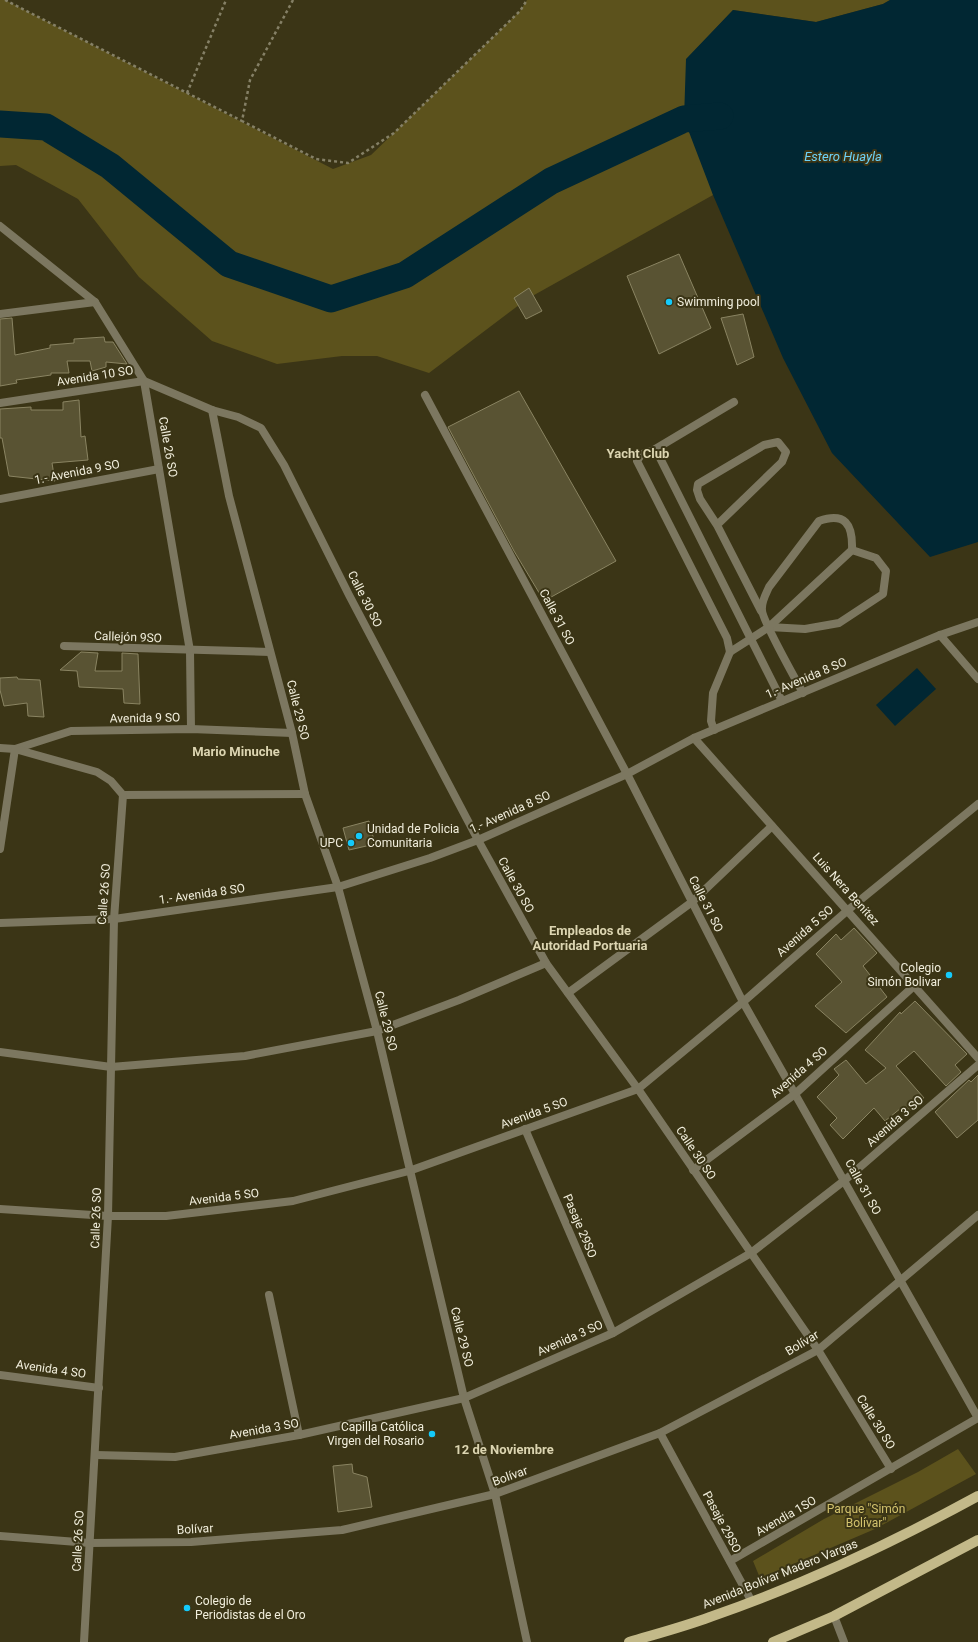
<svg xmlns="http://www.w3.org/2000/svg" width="978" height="1642" font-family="Roboto,sans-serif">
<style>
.green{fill:#5c521c}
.water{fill:#012733}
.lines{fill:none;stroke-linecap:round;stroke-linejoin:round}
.river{stroke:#012733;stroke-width:27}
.building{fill:#595333;stroke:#8a8462}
.path{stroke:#858066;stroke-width:2.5;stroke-dasharray:3 3;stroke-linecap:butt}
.lane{stroke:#7c7760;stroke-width:8}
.street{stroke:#7c7760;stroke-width:8}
.primary{stroke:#c3b989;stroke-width:10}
.poi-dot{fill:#14cafb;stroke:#3b3516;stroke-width:1.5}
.labels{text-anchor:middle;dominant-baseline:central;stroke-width:4;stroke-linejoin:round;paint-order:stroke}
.poi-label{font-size:12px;fill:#f1eedc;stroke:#3b3516;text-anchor:start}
.street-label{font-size:12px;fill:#f1eedc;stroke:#3b3516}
.park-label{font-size:12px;fill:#d2c26d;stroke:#3b3516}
.water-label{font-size:13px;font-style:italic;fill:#6dd2f7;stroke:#3b3516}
.neighbourhood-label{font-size:13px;font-weight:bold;fill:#dcd5b1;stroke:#3b3516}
</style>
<rect width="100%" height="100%" fill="#3b3516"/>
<g class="green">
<path d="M0,0H5L333,169L371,155L520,11L527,0H890L883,4L816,22L733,10L687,59L713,195L527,299L429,373L377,356H342L277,364L212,341L139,277L78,199L16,165L0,166Z"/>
<path d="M958,1449L976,1474L875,1529L760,1578L753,1561L824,1519L918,1472Z"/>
</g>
<g class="water">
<path d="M890,0H978V542L930,557L832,453L783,358L713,195L684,119L686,59L733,10L816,22L883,4Z"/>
<path d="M917,668L936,689L895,726L876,705Z"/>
</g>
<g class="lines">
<path class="river" d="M0,124L46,127L110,166L229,264L331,299L405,275L551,181L684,119L720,116"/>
</g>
<g class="building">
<path d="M679,254L711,328L659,354L627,276Z"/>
<path d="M529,288L542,311L526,319L514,298Z"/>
<path d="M743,314L754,357L737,365L721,318Z"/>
<path d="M12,318L15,355L50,348V345L74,343V339L104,337L105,342H113L127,364L106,362V367L92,371L90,361H67L69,373H51V375L16,380L17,383L0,386V319Z"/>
<path d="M519,391L616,561L544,601L514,551L448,427Z"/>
<path d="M79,400L81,437L85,436L88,460L52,463L55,481L9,476L2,438H0V409L31,407V410H63V402Z"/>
<path d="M81,652L98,653L95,671H122V653L138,654L140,704L124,703L123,689L79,687L77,671L60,670Z"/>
<path d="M17,677L18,679L40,680L44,717L28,716L27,703L4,706L0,690V678Z"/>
<path d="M369,821L375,844L349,850L343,828Z"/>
<path d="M854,928L877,953L863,966L887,997L846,1033L815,1006L842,982L816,954L836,934L841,940Z"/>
<path d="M915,1001L967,1054L955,1065L961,1072L946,1086L914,1051L896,1066L924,1098L906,1114L901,1108L885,1121L874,1108L843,1139L830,1125L837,1118L817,1097L839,1075L834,1069L846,1060L866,1084L886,1068L865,1050L900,1012L901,1014Z"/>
<path d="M978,1075V1120L957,1138L935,1112L969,1080L971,1082Z"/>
<path d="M352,1464L353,1473L367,1477L372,1507L338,1512L333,1466Z"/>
</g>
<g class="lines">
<g class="path">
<path d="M5,0L242,121"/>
<path d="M293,0L250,80L242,121L316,159L348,163L394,133L520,11L527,0"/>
<path d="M187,93L226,0"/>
</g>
<g class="lane">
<path d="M652,451L734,402"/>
<path d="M717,525L782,462L786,452L778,442L764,445L698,484L697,490L700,499L717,525L761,611"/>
<path d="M769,627L805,629L839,623L883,594L886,571L876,558L852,550"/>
<path d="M730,652L769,627L852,550C853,524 845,512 819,521L769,587C766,594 761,602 762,610C762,620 796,680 803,693"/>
<path d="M714,730L711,721L713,693L730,652L727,638L637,461C641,454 644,452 652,451L659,456L782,701"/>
</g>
<g class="street">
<path d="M0,226L95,302L144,381L190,651L191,729"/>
<path d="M0,314L95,302"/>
<path d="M425,395L627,774L743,1002L978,1418"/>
<path d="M0,403L144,381L212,410L238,417L261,428L284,465L349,595L478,840L546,963L638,1089L818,1350L891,1469"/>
<path d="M212,410L229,496L292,733L305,794L338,887L377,1031L464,1398L495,1494L527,1642"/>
<path d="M0,499L159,469"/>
<path d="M940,635L978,679"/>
<path d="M64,646L270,652"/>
<path d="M694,738L978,1058"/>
<path d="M0,748L15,749L71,731L191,729L292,733"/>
<path d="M0,849L15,749L97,772L111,781L123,795L305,794"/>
<path d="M0,923L114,919L338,887L430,858L478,840L627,774L694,738L940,635L978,622"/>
<path d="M568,993L692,902L772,826"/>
<path d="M0,1052L111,1067L245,1056L377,1031L459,1000L546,963"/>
<path d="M525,1129L613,1333"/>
<path d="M693,1170L795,1094L915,985"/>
<path d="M0,1209L108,1216H166L293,1201L409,1171L638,1089L743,1002L848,910L978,804"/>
<path d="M269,1295L299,1435"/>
<path d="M0,1375L99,1388"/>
<path d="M660,1433L752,1602"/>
<path d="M96,1455L175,1457L299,1435L464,1398L613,1333L751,1253L845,1180L978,1065"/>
<path d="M0,1536L90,1543L191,1542L342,1530L495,1494L660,1433L818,1350L978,1215"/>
<path d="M730,1561L978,1418"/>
<path d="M834,1616L844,1642"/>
<path d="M84,1642L108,1216L114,919L123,795"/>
</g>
<g class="primary">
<path d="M629,1642C656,1634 683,1627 710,1617C803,1585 892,1543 978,1496"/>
<path d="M773,1642L834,1616L978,1540"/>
</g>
</g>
<g class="poi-dot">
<circle cx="669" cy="302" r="4"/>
<circle cx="359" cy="836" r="4"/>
<circle cx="351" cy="843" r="4"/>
<circle cx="949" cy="975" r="4"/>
<circle cx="432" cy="1434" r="4"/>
<circle cx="187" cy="1608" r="4"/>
</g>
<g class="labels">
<g class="poi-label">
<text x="677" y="302">Swimming pool</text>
<text x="367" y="829">Unidad de Policia<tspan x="367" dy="14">Comunitaria</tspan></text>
<text x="343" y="843" text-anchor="end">UPC</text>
<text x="941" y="968" text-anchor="end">Colegio<tspan x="941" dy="14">Simón Bolivar</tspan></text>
<text x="424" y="1427" text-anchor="end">Capilla Católica<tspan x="424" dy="14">Virgen del Rosario</tspan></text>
<text x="195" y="1601">Colegio de<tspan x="195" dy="14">Periodistas de el Oro</tspan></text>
</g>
<g class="street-label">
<text transform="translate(95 376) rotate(-9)">Avenida 10 SO</text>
<text transform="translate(168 447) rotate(80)">Calle 26 SO</text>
<text transform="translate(77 472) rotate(-11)">1.- Avenida 9 SO</text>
<text transform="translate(365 599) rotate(63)">Calle 30 SO</text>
<text transform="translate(557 617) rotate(62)">Calle 31 SO</text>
<text transform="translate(128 637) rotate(2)">Callejón 9SO</text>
<text transform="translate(806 678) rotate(-23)">1.- Avenida 8 SO</text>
<text transform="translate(298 710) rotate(76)">Calle 29 SO</text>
<text transform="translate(145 718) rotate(-1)">Avenida 9 SO</text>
<text transform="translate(510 812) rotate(-24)">1.- Avenida 8 SO</text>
<text transform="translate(516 885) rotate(61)">Calle 30 SO</text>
<text transform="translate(846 889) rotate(48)">Luis Nera Benitez</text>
<text transform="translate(104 894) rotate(-86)">Calle 26 SO</text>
<text transform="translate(202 894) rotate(-8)">1.- Avenida 8 SO</text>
<text transform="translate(706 904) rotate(63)">Calle 31 SO</text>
<text transform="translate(805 931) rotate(-41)">Avenida 5 SO</text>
<text transform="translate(386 1021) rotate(76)">Calle 29 SO</text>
<text transform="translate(799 1072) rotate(-41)">Avenida 4 SO</text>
<text transform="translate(534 1113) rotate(-20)">Avenida 5 SO</text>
<text transform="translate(895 1121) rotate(-41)">Avenida 3 SO</text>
<text transform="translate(696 1153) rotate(56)">Calle 30 SO</text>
<text transform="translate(863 1187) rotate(61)">Calle 31 SO</text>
<text transform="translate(224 1197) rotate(-7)">Avenida 5 SO</text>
<text transform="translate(96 1218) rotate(-88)">Calle 26 SO</text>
<text transform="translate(580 1226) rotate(67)">Pasaje 29SO</text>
<text transform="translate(462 1337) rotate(76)">Calle 29 SO</text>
<text transform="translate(570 1338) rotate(-24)">Avenida 3 SO</text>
<text transform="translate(802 1343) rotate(-31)">Bolívar</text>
<text transform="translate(51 1369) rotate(8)">Avenida 4 SO</text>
<text transform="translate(876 1422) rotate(58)">Calle 30 SO</text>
<text transform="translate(264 1429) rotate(-10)">Avenida 3 SO</text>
<text transform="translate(510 1476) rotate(-20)">Bolívar</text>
<text transform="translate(786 1516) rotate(-30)">Avendia 1SO</text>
<text transform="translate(722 1522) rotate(62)">Pasaje 29SO</text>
<text transform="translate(195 1529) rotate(-3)">Bolívar</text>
<text transform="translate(78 1541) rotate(-87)">Calle 26 SO</text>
<text transform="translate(780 1574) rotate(-22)">Avenida Bolívar Madero Vargas</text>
</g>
<g class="park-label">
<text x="866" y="1509">Parque "Simón<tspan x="866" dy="14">Bolívar"</tspan></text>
</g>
<g class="water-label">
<text x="843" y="156">Estero Huayla</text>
</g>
<g class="neighbourhood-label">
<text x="638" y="453">Yacht Club</text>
<text x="236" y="751">Mario Minuche</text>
<text x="590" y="930">Empleados de<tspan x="590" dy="15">Autoridad Portuaria</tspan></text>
<text x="504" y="1449">12 de Noviembre</text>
</g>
</g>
</svg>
